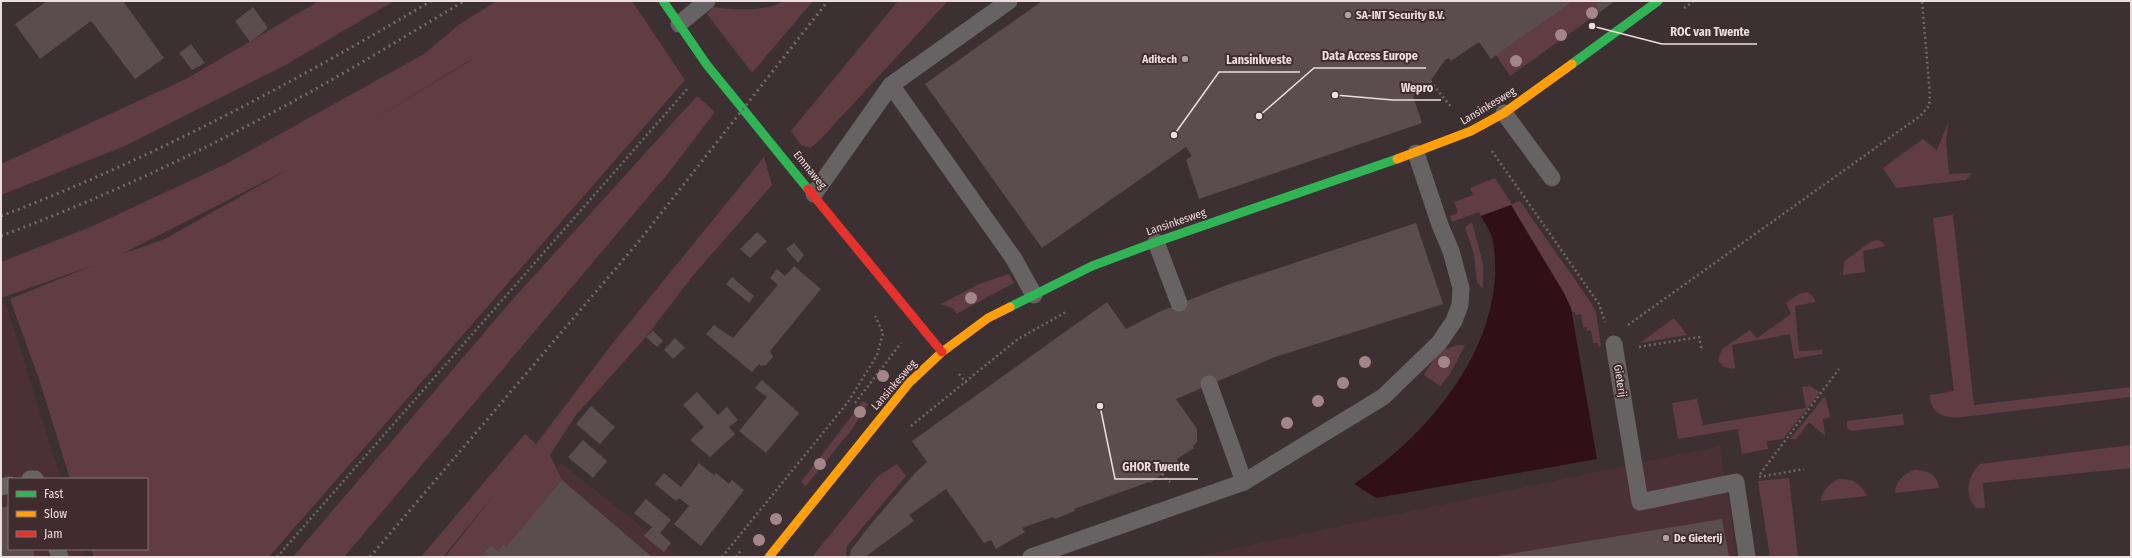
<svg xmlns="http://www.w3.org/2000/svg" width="2132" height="558" font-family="'Fira Sans Condensed',sans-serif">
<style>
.built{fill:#4b3135}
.green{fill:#603d42;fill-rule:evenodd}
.water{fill:#300f16}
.building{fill:#5b4d4f}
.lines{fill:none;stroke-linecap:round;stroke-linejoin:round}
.path{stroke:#6e6869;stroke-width:2.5;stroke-dasharray:2 3;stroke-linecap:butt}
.lane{stroke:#676263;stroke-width:17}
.fast{stroke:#30b455;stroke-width:9}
.slow{stroke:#ff9f0a;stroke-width:9}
.jam{stroke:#e5322d;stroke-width:9}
.rail{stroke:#716a6b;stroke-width:3;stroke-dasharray:2 4;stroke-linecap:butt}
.tree{fill:#a48589}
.poi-dot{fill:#aea1a2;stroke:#402c2e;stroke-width:1.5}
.labels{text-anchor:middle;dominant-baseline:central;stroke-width:4;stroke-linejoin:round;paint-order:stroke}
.poi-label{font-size:11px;font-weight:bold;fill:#ecdedf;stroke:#402c2e;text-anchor:start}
.street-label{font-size:11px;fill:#ecdedf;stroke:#402c2e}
.leader{fill:none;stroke:#ecdedf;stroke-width:1.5}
.callout-dot{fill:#ecdedf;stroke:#402c2e;stroke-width:1.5}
.callout-label{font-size:12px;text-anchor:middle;font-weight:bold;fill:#ecdedf;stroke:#402c2e;stroke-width:4;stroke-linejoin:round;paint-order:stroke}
</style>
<rect width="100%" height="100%" fill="#3c3032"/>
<g class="built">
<path d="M5,301L61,479H9V549H83L85,557H1V302Z"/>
<path d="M1720,446L1737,557H1194Z"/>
<path d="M561,463L679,557H481Z"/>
</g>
<g class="green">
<path d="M319,1H394L289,63L125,146L1,195V164L186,79Z"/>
<path d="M497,1H632L685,80L269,557H94L91,549H147V479H70L40,382L10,299L94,265L1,298V262L93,226L226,164L424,54L461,23ZM473,59L353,132L472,59ZM287,170L165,239L122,254Z"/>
<path d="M784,1H813L752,73L707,14L713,7C735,10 764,12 784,1Z"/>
<path d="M898,1H948L818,142L810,148L801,145L791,131Z"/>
<path d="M1573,1H1601L1595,5L1600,12L1510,76L1496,55Z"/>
<path d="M697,96L715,112L670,171L344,557H293L513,299Z"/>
<path d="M1949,121L1946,140L1949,174L1972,173L1966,180L1896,188L1883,168L1923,139L1937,150Z"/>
<path d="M764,157L772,185L691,278L646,337L576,415L550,455L562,480L506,547L503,544L498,551L491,545L481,557H445L498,490L443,557H421L525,434L536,444L612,344Z"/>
<path d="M1495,178L1512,204L1520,201L1592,304L1596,312L1601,346L1598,347V343H1593L1591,330L1587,331V327L1583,328L1581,314L1576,315L1575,312H1572L1565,295L1511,205L1481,216L1479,212L1452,222L1450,216L1458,213L1454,202L1473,195L1470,188Z"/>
<path d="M1953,215L1974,405L2131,387V397L1963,417C1946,419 1930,415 1930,395L1954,391L1933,218Z"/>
<path d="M1472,222L1483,264V289L1477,282L1474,255L1465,227Z"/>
<path d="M1878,240L1882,242L1885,246L1863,251L1865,272L1843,275L1844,262L1847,259L1872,241Z"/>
<path d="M1009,274L1014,283L956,314L954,309L941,304L979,284Z"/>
<path d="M1807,292L1812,295L1816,302L1795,306L1799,351L1822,350V354L1794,359L1790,334L1732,345L1735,368C1727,370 1721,366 1718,359L1722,349L1750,330L1757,338L1791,314L1786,303L1799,294Z"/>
<path d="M1674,318L1687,335L1640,343Z"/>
<path d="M1458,345H1465L1450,374L1440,386L1424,375C1435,358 1438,350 1458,345Z"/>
<path d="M1810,386L1820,392L1783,439L1767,441L1768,449L1742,454L1738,429L1678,439L1672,403L1697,399L1703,425L1806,408L1802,387Z"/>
<path d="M1825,396L1830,417L1823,419L1825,436L1809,422L1796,439H1790Z"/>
<path d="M863,401L868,404L852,429L806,486L801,482Z"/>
<path d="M1903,414L1904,425L1851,431L1847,428V421Z"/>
<path d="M2131,445V468L1983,483L1985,508H1976C1963,495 1968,475 1980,464Z"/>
<path d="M897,464L906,476L847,546L846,557H812L878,476Z"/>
<path d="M1914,470C1926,469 1938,475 1939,488L1895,493C1895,481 1904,474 1914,470Z"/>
<path d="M1789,478L1798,557H1770L1758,481Z"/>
<path d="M1839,479C1853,478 1861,484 1867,496L1821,501C1822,489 1830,484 1839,479Z"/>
</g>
<path class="water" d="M1511,205L1565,295L1571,308L1597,459L1376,498L1354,484C1423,439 1492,359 1495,274C1495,262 1495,246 1491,234C1488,228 1484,222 1481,216Z"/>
<g class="building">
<path d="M47,1H123L164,58L135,79L91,21L40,59L15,24Z"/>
<path d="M1042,1H1573L1491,59L1479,42L1451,61L1449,58L1445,60L1427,86L1413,96L1422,123L1199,199L1186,160L1192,156L1186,147L1042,248L925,84Z"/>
<path d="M1601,1H1615L1600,12L1595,5Z"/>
<path d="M253,7L268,28L250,42L235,21Z"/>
<path d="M191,44L205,63L192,70L179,53Z"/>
<path d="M1416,223L1443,304L1275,357L1176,399L1197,429V442L1193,446L1194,448L1177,459L1179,462L1150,483L1149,482L1074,509L1075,511L1055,519L1053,517L1022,528L1025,532L996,549L991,540L984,543L946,489L909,515L914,521L865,557L850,556L851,550L871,524L915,473L927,462L912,441L1107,302L1126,329L1159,312L1227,285Z"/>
<path d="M757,232L767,241L750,258L740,249Z"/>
<path d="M794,243L804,255L798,263L786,249Z"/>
<path d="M794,266L821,289L770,351L773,357L766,365L761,366L759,364L752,372L706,334L714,325L733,338L778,285L770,278L777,269L785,276Z"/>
<path d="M732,277L754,296L749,303L726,284Z"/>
<path d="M653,331L663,341L657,347L646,337Z"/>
<path d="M675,338L685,348L673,359L664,350Z"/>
<path d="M762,380L799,413L766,453L739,431L767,397L755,388Z"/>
<path d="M697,392L718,415L727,407L738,420L729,427L735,434L710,457L690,440L704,427L683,405Z"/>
<path d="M591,406L615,427L600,444L576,424Z"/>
<path d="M583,440L607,461L593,478L568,457Z"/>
<path d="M699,463L714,475L716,473L729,484L732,480L744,490L701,546L674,524L689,506L679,498L676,501L655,484L664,473L681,487Z"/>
<path d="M562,480L652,557H481L491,545L498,551L503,544L506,547Z"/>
<path d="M646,499L671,520L660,533L671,543L664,552L644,536L652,527L634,513Z"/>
<path d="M9,506V549H33L35,557H1V508Z"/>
<path d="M1722,519L1729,557H1497V556Z"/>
</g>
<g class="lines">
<g class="path">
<path d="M1684,8L1694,1"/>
<path d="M1430,81L1452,108"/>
<path d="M1492,151L1599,304L1605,322"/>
<path d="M1628,325L1920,116L1929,106L1930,95L1922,1"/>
<path d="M1639,347L1699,337L1702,351"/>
<path d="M959,374L966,383"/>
<path d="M855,403L901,343"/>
<path d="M911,426L1018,339L1066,312"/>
<path d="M1162,474L1170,482"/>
<path d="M1760,474L1839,369"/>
<path d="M1759,477L1804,469"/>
<path d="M277,557L689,87"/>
<path d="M722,557L848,402L877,355L883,333L875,316"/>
<path d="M736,557L742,549"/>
</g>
<g class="lane">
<path d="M1009,1L891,85L1014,259L1034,295"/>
<path d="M679,24L707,1"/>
<path d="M1504,113L1552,178"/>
<path d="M814,194L891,85"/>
<path d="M1156,242L1179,303"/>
<path d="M1614,344L1640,502L1736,482L1747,557"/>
<path d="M1209,384L1244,482"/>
<path d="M30,479H35"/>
<path d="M1,487L9,485"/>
<path d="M57,549L60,557"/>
<path d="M1031,557L1244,482L1383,397L1439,343L1454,321L1460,305L1461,288L1451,251L1440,225L1416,153"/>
</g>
<g class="fast">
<path d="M663,1L707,65L808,189"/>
<path d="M1572,64L1658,1"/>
<path d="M1010,307L1092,266L1156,242L1397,159"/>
</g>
<g class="slow">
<path d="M1397,159L1471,131L1504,113L1572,64"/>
<path d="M769,557L909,383L942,352L988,318L1010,307"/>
</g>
<path class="jam" d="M808,189L942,352"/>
<g class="rail">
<path d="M1,216C152,159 293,83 431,1"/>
<path d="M1,236C83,205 163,170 241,129C318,90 391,45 464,1"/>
<path d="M370,557L640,240L828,1"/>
</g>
</g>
<g class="tree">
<circle cx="1592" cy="13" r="6"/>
<circle cx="1561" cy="35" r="6"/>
<circle cx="1516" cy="61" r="6"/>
<circle cx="971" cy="298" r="6"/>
<circle cx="1365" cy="362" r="6"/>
<circle cx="1444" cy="362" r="6"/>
<circle cx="883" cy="376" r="6"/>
<circle cx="1343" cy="383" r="6"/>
<circle cx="1318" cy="401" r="6"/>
<circle cx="860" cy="412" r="6"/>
<circle cx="1287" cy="423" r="6"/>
<circle cx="820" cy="464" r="6"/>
<circle cx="776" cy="519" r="6"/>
<circle cx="759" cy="540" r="6"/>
</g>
<g class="poi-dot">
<circle cx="1348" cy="15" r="4"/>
<circle cx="1185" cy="59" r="4"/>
<circle cx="1666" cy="538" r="4"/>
</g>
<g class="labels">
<g class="poi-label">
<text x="1356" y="15">SA-INT Security B.V.</text>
<text x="1177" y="59" text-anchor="end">Aditech</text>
<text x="1674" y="538">De Gieterij</text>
</g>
<g class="street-label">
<text transform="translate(1488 106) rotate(-31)">Lansinkesweg</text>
<text transform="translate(810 170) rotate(51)">Emmaweg</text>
<text transform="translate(1176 222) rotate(-19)">Lansinkesweg</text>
<text transform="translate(1620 381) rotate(81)">Gieterij</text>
<text transform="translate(894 385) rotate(-49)">Lansinkesweg</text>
</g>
</g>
<path class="leader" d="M1592 26L1662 44H1757M1259 116L1314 68H1426M1174 135L1219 72H1300M1335 95L1393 100H1441M1100 406L1115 479H1198"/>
<g class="callout-dot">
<circle cx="1592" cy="26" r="4"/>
<circle cx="1259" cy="116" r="4"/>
<circle cx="1174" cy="135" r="4"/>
<circle cx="1335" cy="95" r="4"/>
<circle cx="1100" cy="406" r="4"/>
</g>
<g class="callout-label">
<text x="1710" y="36">ROC van Twente</text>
<text x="1370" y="60">Data Access Europe</text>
<text x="1259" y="64">Lansinkveste</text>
<text x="1417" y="92">Wepro</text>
<text x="1156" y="471">GHOR Twente</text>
</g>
<rect width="2132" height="558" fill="none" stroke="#ecdedf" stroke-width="4"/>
<rect x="8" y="478" width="140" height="72" fill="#402c2e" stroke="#857375"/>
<rect x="16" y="491" width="20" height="6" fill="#30b455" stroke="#857375"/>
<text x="44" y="498" font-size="12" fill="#ecdedf">Fast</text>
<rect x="16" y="511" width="20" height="6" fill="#ff9f0a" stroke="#857375"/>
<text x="44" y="518" font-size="12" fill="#ecdedf">Slow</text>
<rect x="16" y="531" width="20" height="6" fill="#e5322d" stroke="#857375"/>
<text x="44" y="538" font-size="12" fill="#ecdedf">Jam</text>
</svg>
